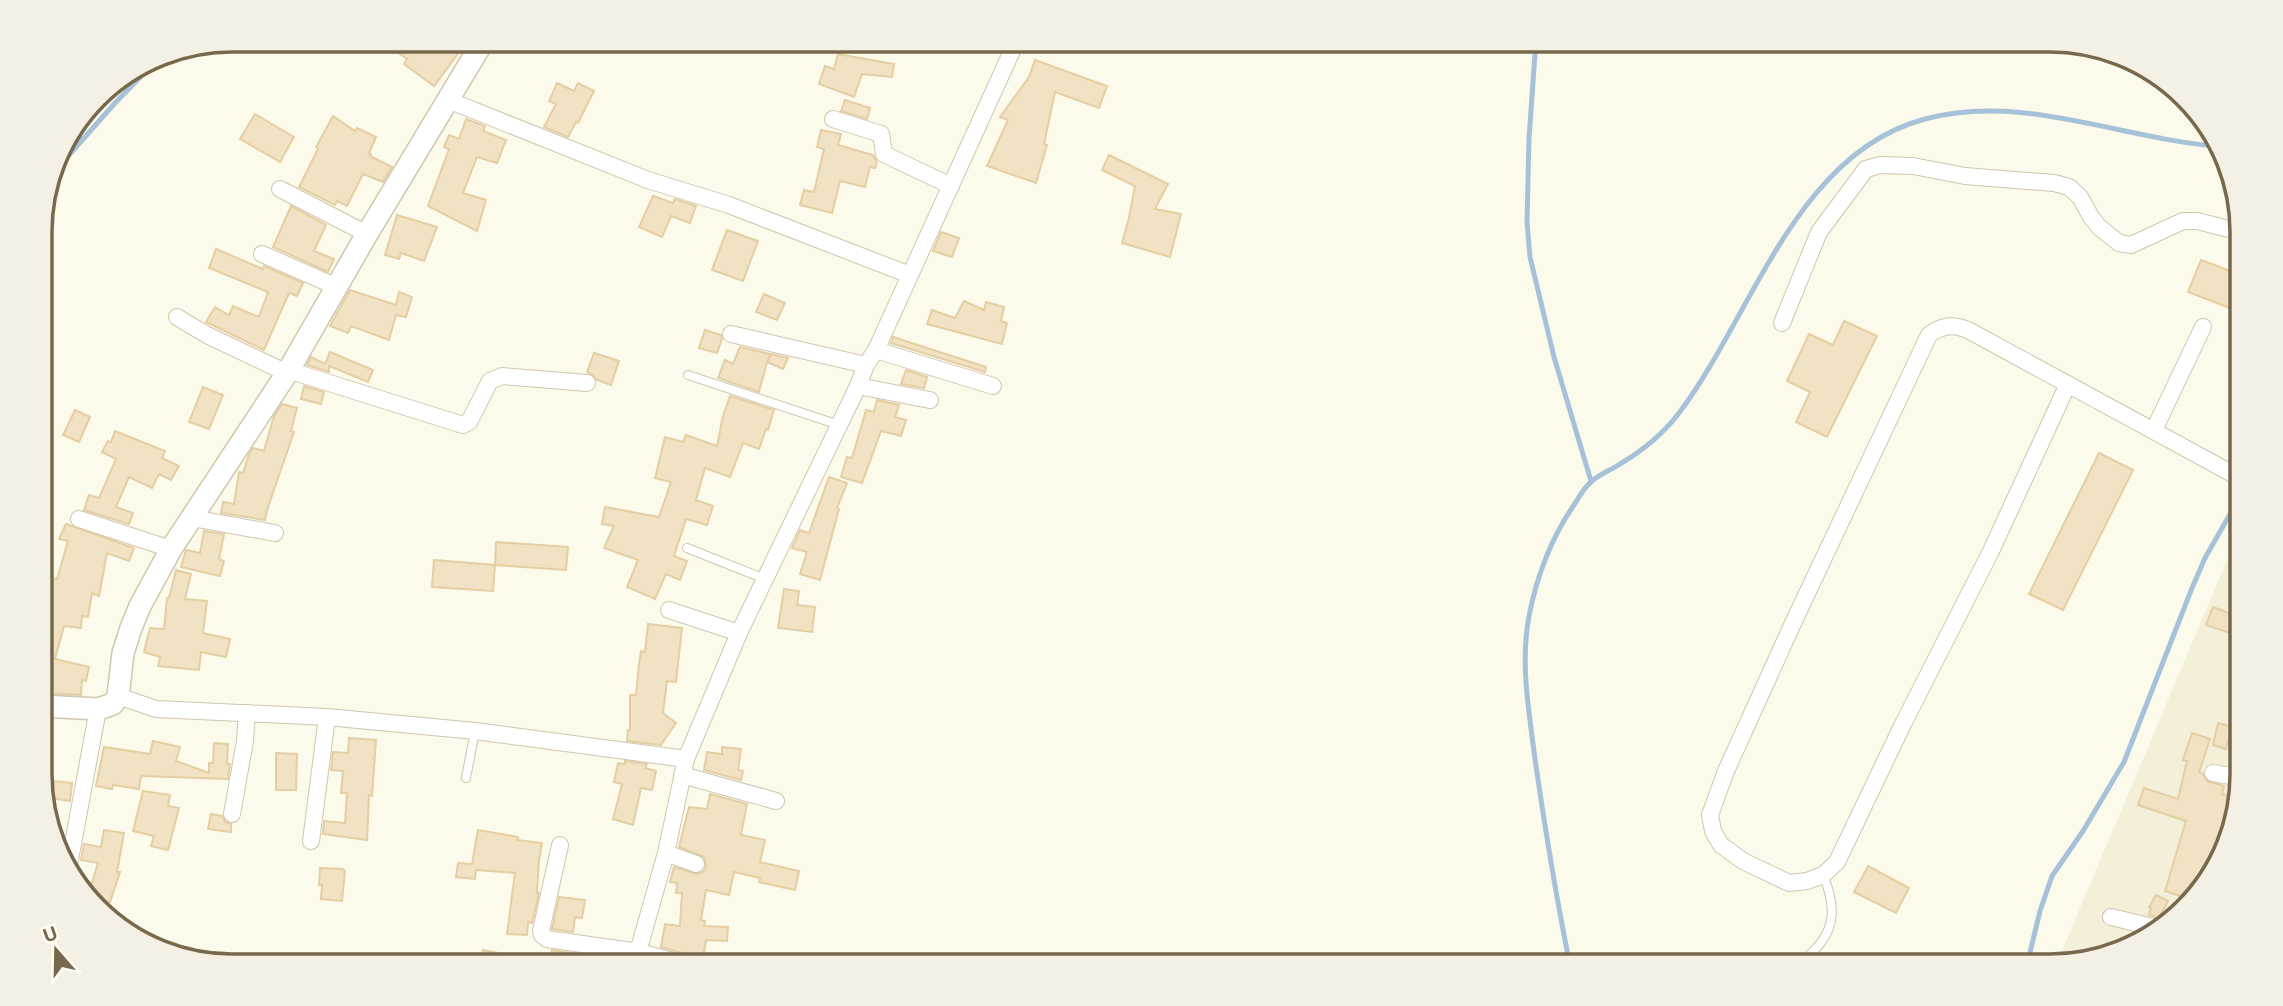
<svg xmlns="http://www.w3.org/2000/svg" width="2283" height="1006" font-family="'Open Sans',sans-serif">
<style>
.residential{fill:#f4efd9}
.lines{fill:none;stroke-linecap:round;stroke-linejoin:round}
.stream{stroke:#a5c2d8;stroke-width:5}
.building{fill:#f1e2c3;stroke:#e4cea3;stroke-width:2}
.service-casing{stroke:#cfc6af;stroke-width:10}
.minor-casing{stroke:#cfc6af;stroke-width:18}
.tertiary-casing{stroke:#cfc6af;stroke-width:24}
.service{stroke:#fff;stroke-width:8}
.minor{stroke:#fff;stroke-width:16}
.tertiary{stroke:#fff;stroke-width:21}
.rim{fill:none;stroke:#78684d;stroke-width:3.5}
</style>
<rect width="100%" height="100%" fill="#fcfaeb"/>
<path class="residential" d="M2242,531L2243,774L2228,847L2158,933L2063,965H2056L2236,539Z"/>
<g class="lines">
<g class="stream">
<path d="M1536,40L1529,138L1527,222L1530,257L1554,357L1591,481"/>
<path d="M54,172L115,103L163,54"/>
<path d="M1570,965C1556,897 1545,828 1535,759C1529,711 1520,664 1529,616C1537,575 1552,536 1576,502C1580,495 1586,486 1592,481C1600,474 1611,470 1620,464C1642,451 1663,434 1679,413C1752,317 1795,153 1925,119C2023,93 2118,138 2215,146"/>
<path d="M2027,965L2040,911L2052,876L2083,831L2124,762L2192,588L2205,558L2242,493"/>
</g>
</g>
<g class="building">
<path d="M381,40H468L434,86L404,64L407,59Z"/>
<path d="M838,54L894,64L892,77L862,74L854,97L819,84L825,66L834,69Z"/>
<path d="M1035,60L1107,86L1099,108L1055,92L1044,144L1047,145L1036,183L987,166L1008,120L1000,117L1029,77Z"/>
<path d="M557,83L574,91L578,83L594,91L578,123L576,122L568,137L544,127L556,104L549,101Z"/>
<path d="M845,100L870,108L867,119L841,111Z"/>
<path d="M255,114L294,137L280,162L240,139Z"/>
<path d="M333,116L355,131L357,128L376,137L369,153L371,154L370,156L392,167L383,182L363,174L347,206L337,201L335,205L299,187L318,149L316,147Z"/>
<path d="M466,119L485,126L483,131L506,140L497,163L477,157L463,193L486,200L477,231L428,206L449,149L444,147L449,135L459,139Z"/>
<path d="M821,130L841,134L838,145L873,155L877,162L875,168L870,167L865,187L840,181L832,213L800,205L804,190L814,192L824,149L817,147Z"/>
<path d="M1109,155L1168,184L1155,209L1181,214L1170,257L1122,243L1129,218L1135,186L1102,170Z"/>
<path d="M653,196L673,203L675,199L696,206L690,223L671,216L662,237L639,227Z"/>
<path d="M291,206L326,225L314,251L334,259L328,272L273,247Z"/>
<path d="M397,215L437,227L424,261L401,253L399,259L385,255Z"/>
<path d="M727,230L758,241L743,281L712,270Z"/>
<path d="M941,232L959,238L952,257L933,251Z"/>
<path d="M216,249L263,269L264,266L303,283L297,296L289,293L264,350L206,322L215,307L229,315L233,306L259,317L268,292L209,268Z"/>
<path d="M2201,260L2241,275V301L2237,311L2188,292Z"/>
<path d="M350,290L396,305L399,292L412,297L406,317L396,315L389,340L351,326L348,333L330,326Z"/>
<path d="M764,294L785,303L777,320L756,312Z"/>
<path d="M964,301L984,310L986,302L1004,307L1001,321L1007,323L1002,344L927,324L932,310L955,318Z"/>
<path d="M1844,321L1877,336L1827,437L1796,422L1810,392L1787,381L1809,334L1833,345Z"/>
<path d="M705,330L721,335L722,339L717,353L699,348Z"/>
<path d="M893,337L986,367L985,372L891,343Z"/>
<path d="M740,347L770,354L768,361L771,354L788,358L783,369L767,362L759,392L718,378L725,360L733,364Z"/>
<path d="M330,352L373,370L368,382L329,366V372L307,365L311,357L325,364Z"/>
<path d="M594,353L619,361L611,385L597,380L593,375L587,372Z"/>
<path d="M906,370L927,377L924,388L901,384Z"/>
<path d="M304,386L324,392L321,404L301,399Z"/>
<path d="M203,387L223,395L209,429L189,422Z"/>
<path d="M730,396L774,410L768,430L766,429L759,449L743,443L730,477L705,468L696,500L713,506L707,525L686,519L674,556L687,561L680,580L666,574L655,599L627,587L638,560L604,548L614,526L602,524L605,507L659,517L671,482L655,478L665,437L683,442L686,435L717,446L723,416Z"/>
<path d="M877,400L899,405L895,417L906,420L901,436L881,431L862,483L841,477L847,457L852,458L866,410L874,412Z"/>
<path d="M282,404L297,408L291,431L294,432L267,510L265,520L221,513L223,502L234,504L239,472L243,473L248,457L253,448L264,451L274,416Z"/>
<path d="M75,410L90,417L79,442L63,435Z"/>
<path d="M115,431L165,451L162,458L179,466L171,480L159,474L152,488L129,477L116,507L133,513L129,524L84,510L89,495L99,498L116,459L102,452L108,441L111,442Z"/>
<path d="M2099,453L2133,470L2063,610L2029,594Z"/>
<path d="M829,477L847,483L837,508L839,509L820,580L800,574L807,552L792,548L800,530L809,533Z"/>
<path d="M66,524L134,548L129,561L107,553L99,596L92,593L88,617L82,616L81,628L64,626L55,659L89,667L86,681L82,680L81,695L42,693V675L47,659L42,658L41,579L51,580V578L57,579L68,541L59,539Z"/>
<path d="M204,531L224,534L219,559L224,561L220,576L181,567L186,550L200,553Z"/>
<path d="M496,542L568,547L566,570L495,565Z"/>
<path d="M434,560L495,565L493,591L432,587Z"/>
<path d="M176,570L191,574L185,599L207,601L203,633L230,639L226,657L201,652L199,670L158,666L160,657L144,652L150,628L164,629L167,598H169Z"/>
<path d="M784,589L799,591L797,605L815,607L812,632L778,628Z"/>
<path d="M2213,607L2242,618V637L2206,625Z"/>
<path d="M648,624L682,628L676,682L667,681L663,713L676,723L661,745L627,741L628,730H630V695H636L639,664L641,651L645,652Z"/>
<path d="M2218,723L2232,727L2226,749L2213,745Z"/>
<path d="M2192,733L2210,739L2199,772L2203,774L2207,781L2224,786L2222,794L2238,797L2228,847L2186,898L2165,891L2186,821L2138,805L2144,788L2178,799L2187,761L2183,760Z"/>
<path d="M349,738L376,740L372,796L369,795L367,840L323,834L324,821L345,823L347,793H341L343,771L331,770L333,752L348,753Z"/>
<path d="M153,741L180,747L176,761L209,773V763H213L214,743L228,744L227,764H230L228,779L141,776L139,789L113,785L112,789L96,786L104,747L150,754Z"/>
<path d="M722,747L741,749L738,770L743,771L741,780L704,770L707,752L722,754Z"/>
<path d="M276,753L297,754L296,790H276Z"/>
<path d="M625,761L647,764L645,768L656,771L652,790L641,788L633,825L613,819L622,784L614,782L618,763L625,764Z"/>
<path d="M52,781L72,783L70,801L50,798Z"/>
<path d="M143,791L170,795L168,806L179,808L168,850L151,846L154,836L133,831Z"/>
<path d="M710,794L747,804L741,835L765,840L760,862L799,871L795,890L759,882L760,878L734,872L729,895L706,890L701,920L705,921L704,926L728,927L727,941L706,940L703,959L661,947L665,924L680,926L682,893H676L677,883L670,882L674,867L697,874L703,872L706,867L704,857L679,847L689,807L707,809Z"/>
<path d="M211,814L222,816L225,822L231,824V832L208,829Z"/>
<path d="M104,830L124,833L117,872H120L110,902L88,895L98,863L81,860L84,844L101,847Z"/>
<path d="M478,830L518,837L517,840L542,843L539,860L537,893H539L532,923L528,922L527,935L507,934L515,873L476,870L475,879L456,877L458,863L472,864Z"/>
<path d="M1868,866L1909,888L1896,913L1854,892Z"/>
<path d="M320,868L343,869L345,871L342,901L321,899L322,885H319Z"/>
<path d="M2156,895L2168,901L2159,918L2149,915L2151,908L2149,907Z"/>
<path d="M559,897L585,900L582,918L575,917L573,932L552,929Z"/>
<path d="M483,950L504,954L502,966H481Z"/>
<path d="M552,950L590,956L588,966H549Z"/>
</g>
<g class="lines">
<g class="service-casing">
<g id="service">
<path d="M688,375L839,425"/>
<path d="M687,548L765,579"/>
<path d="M466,778L475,731"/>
<path d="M1808,956C1836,932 1837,908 1823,875"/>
</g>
</g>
<g class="minor-casing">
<g id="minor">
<path d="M448,100L648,180L729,205L910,275"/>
<path d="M833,119L881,134L884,154L951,186"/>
<path d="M280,189L367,234"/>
<path d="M262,254L337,287"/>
<path d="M177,317L207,335L287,373"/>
<path d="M1782,323L1819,232L1866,169L1880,165L1913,166L1965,176L2054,183L2069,187L2080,197L2091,217L2099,227L2119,243L2131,245L2183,221H2197L2241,232"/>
<path d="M731,334L866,365"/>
<path d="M876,350L993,386"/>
<path d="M288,370L463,425L469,422L490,381L502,376L587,383"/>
<path d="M2068,384L1991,551L1902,726L1837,862L1823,875L1807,881L1789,883L1743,861L1721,845L1713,831L1710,815L1726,771L1794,621L1929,335C1942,325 1953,324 1968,330L2242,479"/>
<path d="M858,386L930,400"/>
<path d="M2154,430L2203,327"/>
<path d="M192,518L275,533"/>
<path d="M79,519L171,549"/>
<path d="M669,610L739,633"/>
<path d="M118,696L156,709L327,717L475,731L686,759"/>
<path d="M2213,773L2242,778"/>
<path d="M682,775L776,801"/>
<path d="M232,814L245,741L247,713"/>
<path d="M311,841L327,717"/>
<path d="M560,845L541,931L542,935L547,939L639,952L691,966"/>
<path d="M666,853L696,864"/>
<path d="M69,865L98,709"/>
<path d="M2111,917L2161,929"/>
<path d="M634,966L666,853L686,759L739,633L858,386L866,365L876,350L1017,40"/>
</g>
</g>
<g class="tertiary-casing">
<path id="tertiary" d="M42,706L98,709L113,704L118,696L123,653L131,628L140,606L171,549L287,373L367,234L484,40"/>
</g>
<use href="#service" class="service"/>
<use href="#minor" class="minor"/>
<use href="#tertiary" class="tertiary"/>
</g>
<path d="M0 0H2283V1006H0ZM232 52H2050A180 180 0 0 1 2230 232V774A180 180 0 0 1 2050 954H232A180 180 0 0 1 52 774V232A180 180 0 0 1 232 52Z" fill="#f4f1e4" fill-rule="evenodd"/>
<path class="rim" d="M232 52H2050A180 180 0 0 1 2230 232V774A180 180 0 0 1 2050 954H232A180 180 0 0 1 52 774V232A180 180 0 0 1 232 52Z"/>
<g transform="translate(56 950) rotate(340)" stroke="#fffdf1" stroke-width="5" paint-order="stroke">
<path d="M0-5L12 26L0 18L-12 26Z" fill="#78684d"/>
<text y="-10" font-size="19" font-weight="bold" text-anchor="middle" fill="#78684d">U</text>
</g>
</svg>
